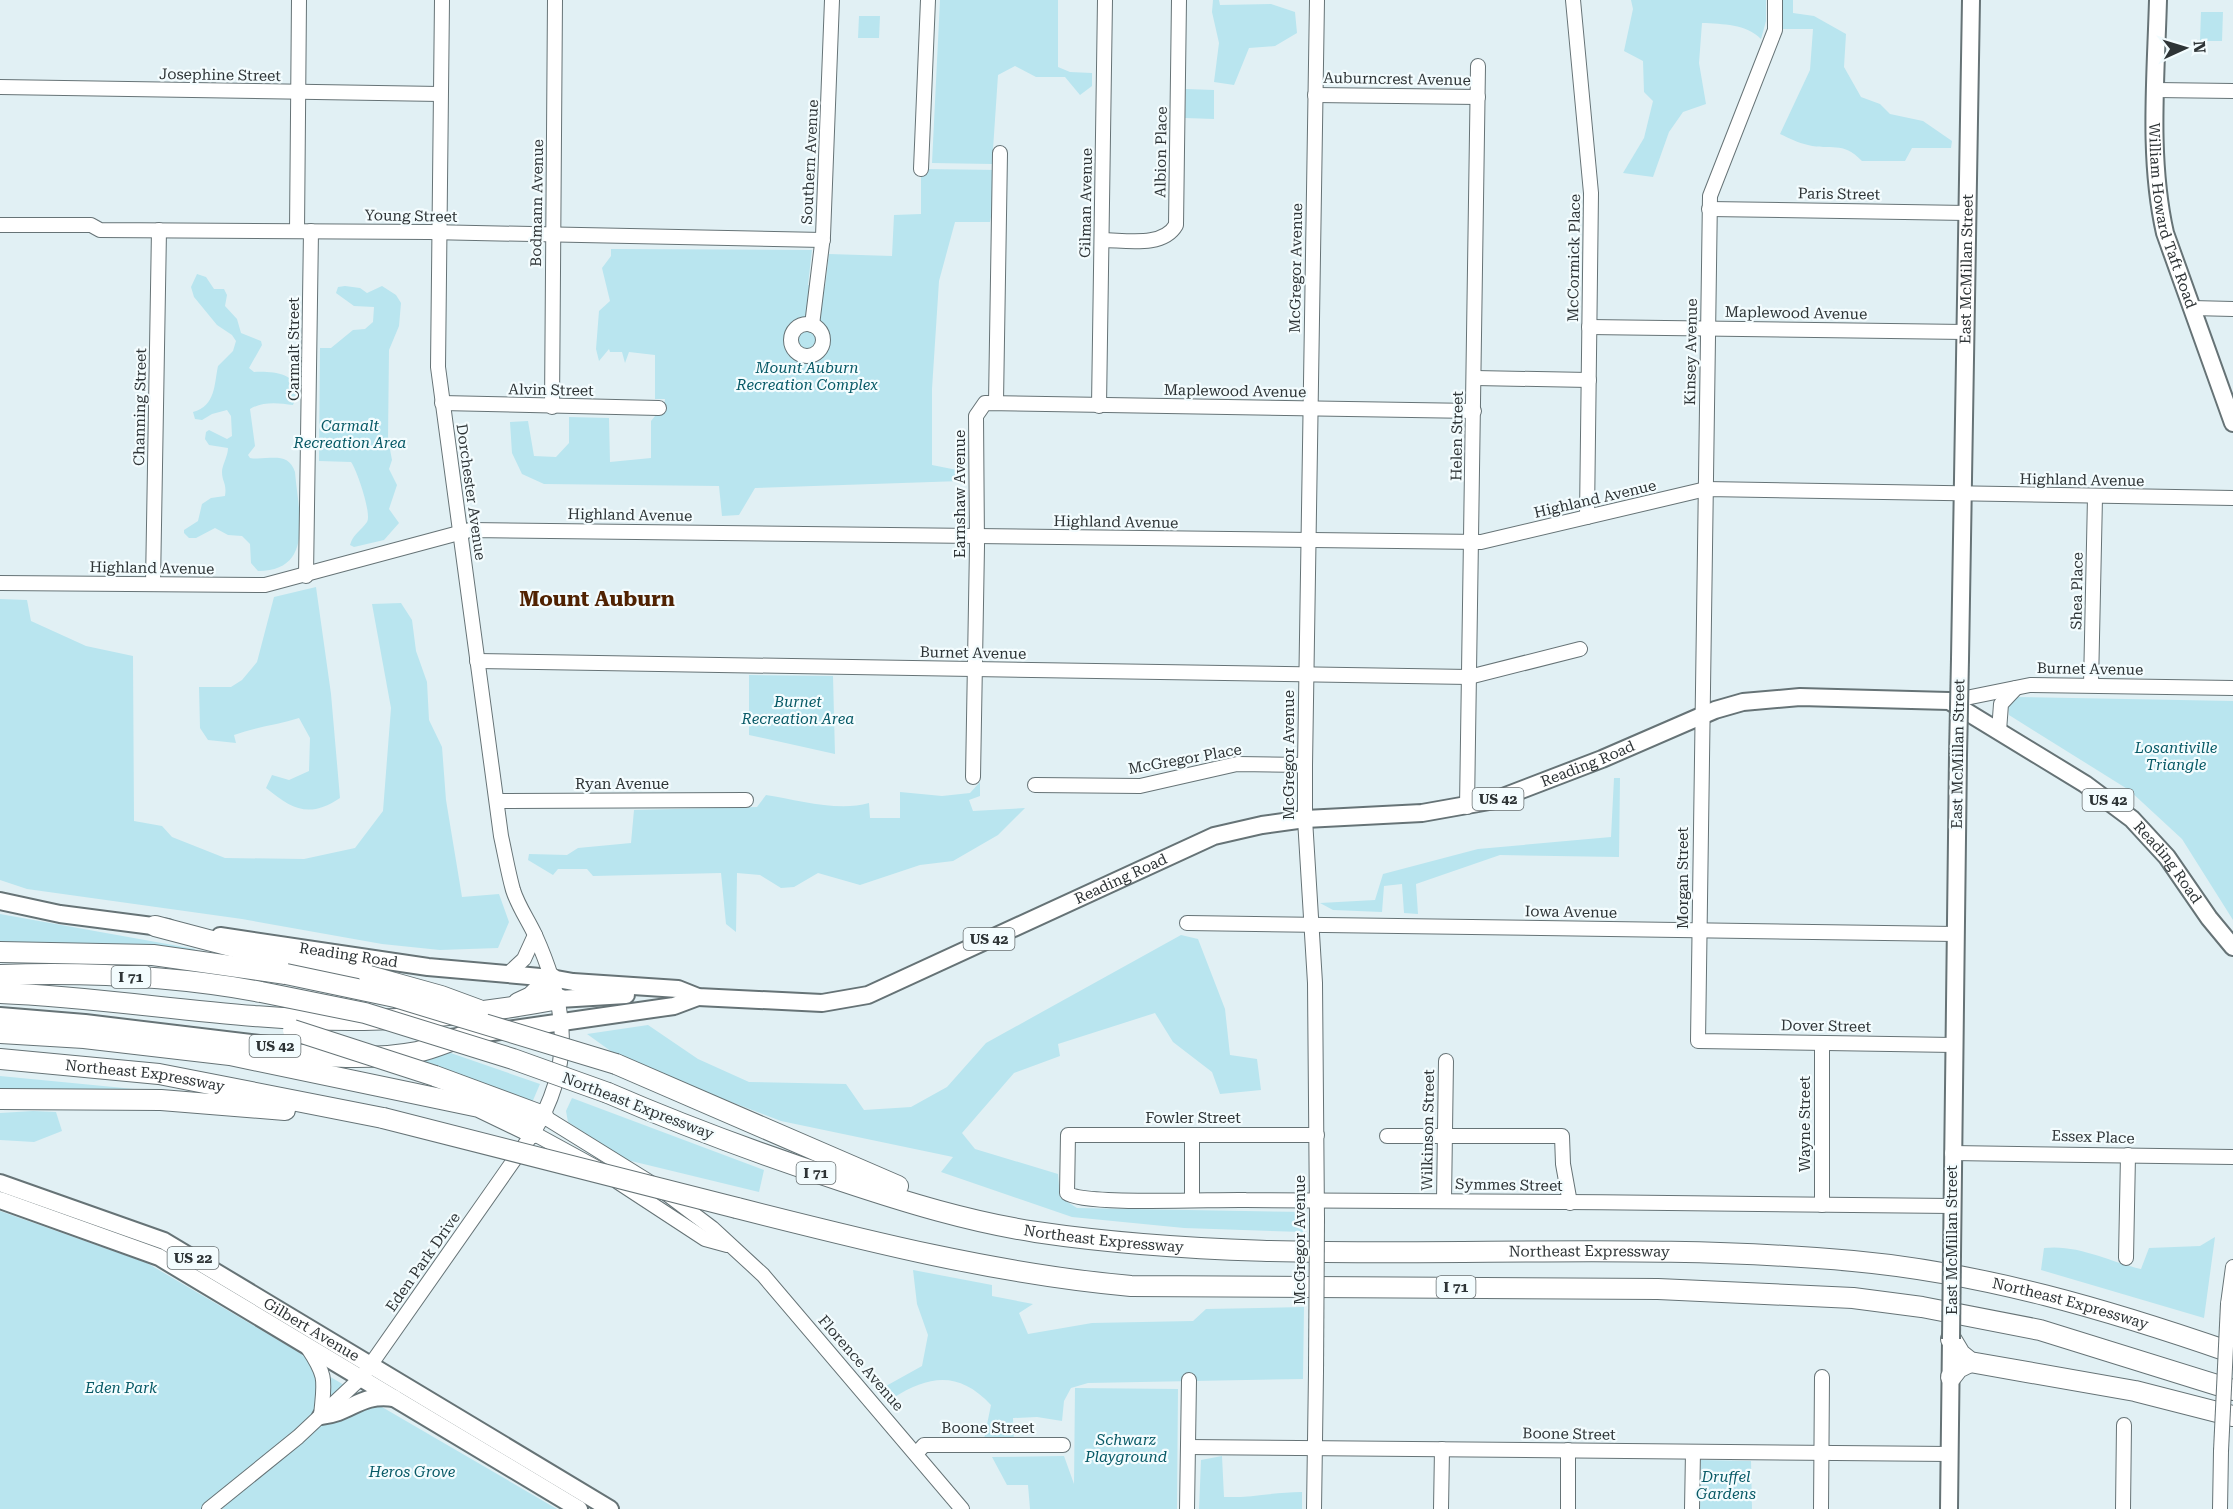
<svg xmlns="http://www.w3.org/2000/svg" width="2233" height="1509" font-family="'Roboto Serif',serif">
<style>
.green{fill:#b9e5ef}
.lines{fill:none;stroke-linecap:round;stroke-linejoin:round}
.minor-casing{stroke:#667376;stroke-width:16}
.major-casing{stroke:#667376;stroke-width:20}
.highway-casing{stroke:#667376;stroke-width:22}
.minor{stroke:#fff;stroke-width:14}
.major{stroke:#fff;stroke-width:16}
.highway{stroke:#fff;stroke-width:20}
.minor-bridge-casing{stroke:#667376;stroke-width:16;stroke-linecap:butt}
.major-bridge-casing{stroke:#667376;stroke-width:20;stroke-linecap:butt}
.highway-bridge-casing{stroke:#667376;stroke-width:22;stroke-linecap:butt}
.minor-bridge{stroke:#fff;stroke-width:14}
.major-bridge{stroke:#fff;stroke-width:16}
.highway-bridge{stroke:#fff;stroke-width:20}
.labels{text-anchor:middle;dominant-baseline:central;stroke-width:4.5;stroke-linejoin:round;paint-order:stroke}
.shield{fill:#f3fcfe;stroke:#697072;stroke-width:1.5}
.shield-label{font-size:14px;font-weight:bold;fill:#2e3436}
.street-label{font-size:15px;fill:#2e3436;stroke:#f3fcfe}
.park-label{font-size:15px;font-style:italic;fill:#075966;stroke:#f3fcfe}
.district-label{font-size:21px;font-weight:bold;fill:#502202;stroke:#f3fcfe}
</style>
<rect width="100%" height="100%" fill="#e1f0f4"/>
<g class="green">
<path d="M940,0H1058V67L1070,72L1092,73V86L1080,95L1065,77H1036L1015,66L998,75L992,164L932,163Z"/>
<path d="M1213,0H1219L1220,5L1271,4L1295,12L1297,33L1275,46L1249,48L1234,85L1214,82L1219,43L1212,12Z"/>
<path d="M1631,0H1766V21L1761,39C1746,24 1723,24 1702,23L1699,63L1706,104L1683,112L1669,132L1653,177L1623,173L1644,138L1653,101L1644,92L1643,61L1624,51L1633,9Z"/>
<path d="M1782,0H1793V13L1814,16L1846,34L1844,67L1861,97L1880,104L1890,114L1923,121L1952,141L1951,148H1912L1905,161H1862C1842,140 1831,151 1808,145C1798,143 1789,138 1780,134L1810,70L1813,29H1782Z"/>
<path d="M2201,12H2223L2222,41H2200Z"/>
<path d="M859,16H880L879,38H858Z"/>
<path d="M1186,89L1214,90V119L1185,118Z"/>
<path d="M921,169L1000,170L990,222H955L939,281L932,389V465L962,471L961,481L755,488L739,515L722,516L719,486L544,484L522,474L512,453L510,422L528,421L534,456L556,457L569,443V417L609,418L610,462L651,458V421L664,405L665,399H655V355L629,352L625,363L622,352H610L609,349L599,361L596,349L599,311L610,301L602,268L611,256V249L812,250L808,285L825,287L829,254L892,256L894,215L921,214Z"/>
<path d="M197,274L206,277L214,289H224L227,295L225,306L237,319L241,333L261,341L262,345L249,368L254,372C276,371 306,374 293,405C279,403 263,401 250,409L255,446L248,455L250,458C267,461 288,450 295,472C298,511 316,571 258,571L251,563L250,544L242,536L228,535L215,528L196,538H189L184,533V530L198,521L202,504L211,498L225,496C227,483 222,482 222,472C222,465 228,456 228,448L209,445L205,439L206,432L209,430L227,439L232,436L231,416L227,410L212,414L202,420L195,419L193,412C216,406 214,384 218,366L233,351L236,341L232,335L217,325L194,297L191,287Z"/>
<path d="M345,286L360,288L367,293L382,286L396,295L401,303L399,326L389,350L388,439L392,460L389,469L397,485L389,509L399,523L384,540L354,547L350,545C353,534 361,531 367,522C372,514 357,470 351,462L319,461L320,348H331L353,330L365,329L373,322L374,307L354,306L336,293L338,287Z"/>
<path d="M316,587L331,694L340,798C309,819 292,809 266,788L272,775L289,780L309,771L310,738L299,718C277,725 255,727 234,735L236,743L208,740L200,728L199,687H231L242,680L257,662L274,597Z"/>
<path d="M0,599L27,600L31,621L86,646L133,656L134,821L162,826L172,837L225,858L304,859L355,848L383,811L391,708L372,604L401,603L412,620L416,651L427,682L429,720L442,747L446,800L462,897L499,894L509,922L498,948L440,950L382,944L242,919L27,889L0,880Z"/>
<path d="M749,675L833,676L835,754L749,735Z"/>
<path d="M2014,697L2233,701V920L2182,839L2129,790L2009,715L2008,705Z"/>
<path d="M1614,778H1620L1619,857L1500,855L1416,884L1418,914L1404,913L1402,884L1384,886L1382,912L1333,910L1320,903L1375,900L1383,874L1478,849L1611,837Z"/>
<path d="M980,782V796L969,800L973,811L1025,808L998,835L953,861L920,865L860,885L818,873L794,887L781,888L760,875L737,873L736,932L726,924L721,873L593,876L587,869H558L553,875L528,860L529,854L567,855L578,848L631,843L634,810L757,807L766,795C798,800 838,812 869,803L870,818H900V792L942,796L970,793Z"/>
<path d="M0,914L195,949L194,953L52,943L0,945Z"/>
<path d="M1181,935L1198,939L1225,1009L1230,1055L1257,1059L1261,1090L1220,1094L1212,1072L1173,1042L1155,1013L1058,1044L1060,1056L1014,1073L962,1133L975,1149L1058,1174L1060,1197L1077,1208L1305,1212L1303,1232L1184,1228L1072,1217L941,1172L953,1157L781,1121L626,1062L587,1034L648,1025L698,1059L749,1082L846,1084L864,1110L911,1107L947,1087L986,1043Z"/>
<path d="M442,1050L540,1084L531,1105L402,1058Z"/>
<path d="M0,1076L134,1089L135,1094L0,1091Z"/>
<path d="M572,1098L764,1170L759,1192L627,1160L568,1122L566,1111Z"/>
<path d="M33,1111L56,1112L62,1131L34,1142L0,1140V1113Z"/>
<path d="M0,1211L147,1263L300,1353L327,1375L557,1509H0Z"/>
<path d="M2215,1237L2204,1318L2041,1270L2044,1248C2077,1244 2108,1261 2141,1269L2149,1248L2200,1246Z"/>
<path d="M913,1270L992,1285V1296L1033,1304L1019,1313L1028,1334L1092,1323L1193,1321L1206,1309L1304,1307L1303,1379L1088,1383L1071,1388L1064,1401L1062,1421L1037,1417L1013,1418L1014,1444H983L991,1405C959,1371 930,1375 893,1398L886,1386L922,1366L928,1335L917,1304Z"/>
<path d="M1075,1388L1178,1389L1177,1509H1030L1028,1485H1007L992,1457L1064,1456L1074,1484Z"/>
<path d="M1222,1456L1224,1497C1251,1498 1275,1492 1302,1492V1509H1199L1201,1460Z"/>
<path d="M1701,1460L1751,1461L1752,1509H1700Z"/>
</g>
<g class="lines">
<g class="minor-casing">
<g id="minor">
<path d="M1573,0L1591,193L1587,517"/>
<path d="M1775,0V30L1710,196L1698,1041L1954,1045"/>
<path d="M0,87L440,94"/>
<path d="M2156,90L2233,91"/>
<path d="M1315,95L1478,97"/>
<path d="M921,169L928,0"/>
<path d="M1709,209L1967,213"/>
<path d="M0,225H91L100,230L429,232L823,240"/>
<path d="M297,231L299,0"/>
<path d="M1102,240C1125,240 1163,248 1176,225L1179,0"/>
<path d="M2192,308L2233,309"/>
<circle cx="807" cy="340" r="16"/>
<path d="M812,325L823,236L832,0"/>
<path d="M1589,327L1965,332"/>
<path d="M1475,378L1589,380"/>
<path d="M996,402L1000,153"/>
<path d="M442,403L659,408"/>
<path d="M1099,406L1105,0"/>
<path d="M552,407L555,0"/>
<path d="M306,576L311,231"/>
<path d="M0,583L265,585L470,530L1481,542L1706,489L2233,498"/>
<path d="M153,584L159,230"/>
<path d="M477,661L1469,677L1580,649"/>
<path d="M2091,685L2095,497"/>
<path d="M1951,701L2030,685L2233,688"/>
<path d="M1999,731L2001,704L2016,688"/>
<path d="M973,777L977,546L976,416L985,403L1474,411"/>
<path d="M1035,785L1140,786L1237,764L1305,765"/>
<path d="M498,801L746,800"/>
<path d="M1467,807L1478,66"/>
<path d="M1187,923L1955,934"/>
<path d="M508,974L524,959L535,935"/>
<path d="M543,1116L651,1183"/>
<path d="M533,1133L597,1168"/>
<path d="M1317,1135H1068L1067,1193C1083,1206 1217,1199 1246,1200C1481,1201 1717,1203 1952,1206"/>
<path d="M1192,1136V1199"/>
<path d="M1387,1136H1562L1563,1164L1570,1203"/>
<path d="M1952,1153L2233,1157"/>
<path d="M618,1182L705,1239L727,1245"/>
<path d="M667,1194L712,1228L763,1275L962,1509"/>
<path d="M1444,1200L1446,1061"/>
<path d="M1822,1205V1043"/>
<path d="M1317,1219L1315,983L1305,819V765L1317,0"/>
<path d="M2126,1258L2128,1155"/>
<path d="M2228,1304L2233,1267"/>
<path d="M308,1348C328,1378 324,1381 321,1416"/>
<path d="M1188,1447L1950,1454"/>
<path d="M917,1453L924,1445H1063"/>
<path d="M209,1509L298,1437L362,1377L533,1133C575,1065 567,1006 535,935C528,920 518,906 513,890C508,872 505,854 501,836L438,367L442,0"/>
<path d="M1187,1509L1189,1380"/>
<path d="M1314,1509L1316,1372"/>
<path d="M1441,1509L1442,1449"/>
<path d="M1568,1509V1450"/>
<path d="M1692,1509L1693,1452"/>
<path d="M1821,1509L1822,1377"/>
<path d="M2123,1509L2124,1425"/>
<path d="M2220,1509L2221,1451"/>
</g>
</g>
<g class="major-casing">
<g id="major">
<path id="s1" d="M2158,0C2156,76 2148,158 2165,233L2233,423"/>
<path id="s2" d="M1960,659L1971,0"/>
<path d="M0,901L60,914L168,928"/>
<path id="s3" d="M220,936L428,967L551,978L573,982L678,989L698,997L822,1003L868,995L1214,836L1262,825L1305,819L1422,813L1495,800L1602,759L1715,710L1743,702L1800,697L1949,701L2085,784L2132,819L2167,857L2209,918L2233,947"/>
<path d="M559,999L626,995"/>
<path d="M0,1016L85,1023L285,1047"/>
<path d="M451,1038L674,1006L698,997"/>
<path id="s4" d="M0,1183L164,1241L610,1509"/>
<path d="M0,1200L159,1257L579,1509"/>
<path d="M1952,1255L1958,755"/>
<path d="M321,1416C352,1413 359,1393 394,1398"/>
<path d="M1949,1509L1951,1339"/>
</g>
</g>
<g class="highway-casing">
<g id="highway">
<path d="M155,926L269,956L369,976"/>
<path d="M0,952L153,955L286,974"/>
<path d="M0,975C87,972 175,976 261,992"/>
<path d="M0,993C121,998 242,1022 364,1020C429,1019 495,1011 559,999"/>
<path d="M518,1003L531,997L551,978"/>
<path d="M0,1033L84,1038L230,1055L479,1107L533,1133"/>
<path d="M269,1052C317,1056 369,1061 417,1052C432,1049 447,1042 462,1037"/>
<path id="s5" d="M0,1059L159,1074L383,1118"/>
<path d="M616,1064L898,1186"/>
<path d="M435,1076L543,1116"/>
<path id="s6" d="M608,1093C684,1126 763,1155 842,1181C905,1202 970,1222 1036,1232C1306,1272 1581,1236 1853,1261C1984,1273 2109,1310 2233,1353"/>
<path d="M0,1099L161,1100L285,1110"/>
<path d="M737,1208C867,1241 997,1274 1131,1286L1658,1289L1853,1298L1922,1307L2040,1330L2233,1390"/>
<path d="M1951,1339L1960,1354L1970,1362L2135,1391L2233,1416"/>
<path d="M1951,1377L1958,1368L1970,1362"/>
</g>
</g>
<use href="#minor" class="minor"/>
<use href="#major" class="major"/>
<use href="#highway" class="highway"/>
<g class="minor-bridge-casing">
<g id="minor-bridge">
<path d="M1316,1372L1317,1219"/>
<path d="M2221,1451L2228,1304"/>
</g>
</g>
<g class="major-bridge-casing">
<g id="major-bridge">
<path d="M1958,755L1960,659"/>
<path d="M1951,1339L1952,1255"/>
</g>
</g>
<g class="highway-bridge-casing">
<g id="highway-bridge">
<path d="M286,974L395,997L616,1064"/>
<path d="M369,976L441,996L479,1010"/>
<path d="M261,992L365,1013L513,1059L608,1093"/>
<path d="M293,1030L435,1076"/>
<path d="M383,1118L737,1208"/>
</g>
</g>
<use href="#minor-bridge" class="minor-bridge"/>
<use href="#major-bridge" class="major-bridge"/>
<use href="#highway-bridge" class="highway-bridge"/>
</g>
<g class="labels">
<g class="shield">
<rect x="1472.5" y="788" width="51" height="22" rx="4.5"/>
<rect x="2082.5" y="789" width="51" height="22" rx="4.5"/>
<rect x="963.5" y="928" width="51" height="22" rx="4.5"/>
<rect x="111.5" y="966" width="39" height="22" rx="4.5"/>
<rect x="249.5" y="1035" width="51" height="22" rx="4.5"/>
<rect x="796.5" y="1162" width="39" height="22" rx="4.5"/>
<rect x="167.5" y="1247" width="51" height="22" rx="4.5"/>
<rect x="1436.5" y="1276" width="39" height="22" rx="4.5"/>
</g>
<g class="shield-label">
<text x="1498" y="799">US 42</text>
<text x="2108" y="800">US 42</text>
<text x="989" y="939">US 42</text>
<text x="131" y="977">I 71</text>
<text x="275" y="1046">US 42</text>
<text x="816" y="1173">I 71</text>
<text x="193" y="1258">US 22</text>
<text x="1456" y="1287">I 71</text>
</g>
<g class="street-label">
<text transform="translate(220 75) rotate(1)">Josephine Street</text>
<text transform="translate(1397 79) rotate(1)">Auburncrest Avenue</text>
<text transform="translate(1161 152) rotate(-89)">Albion Place</text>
<text transform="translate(810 162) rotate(-87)">Southern Avenue</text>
<text transform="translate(1839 194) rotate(1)">Paris Street</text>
<text transform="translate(537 203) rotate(-89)">Bodmann Avenue</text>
<text transform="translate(1086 203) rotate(-89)">Gilman Avenue</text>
<text stroke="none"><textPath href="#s1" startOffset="218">William Howard Taft Road</textPath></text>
<text transform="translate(411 216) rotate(1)">Young Street</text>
<text transform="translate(1574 258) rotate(-89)">McCormick Place</text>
<text transform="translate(1296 268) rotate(-89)">McGregor Avenue</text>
<text stroke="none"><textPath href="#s2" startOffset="390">East McMillan Street</textPath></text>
<text transform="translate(1796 313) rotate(1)">Maplewood Avenue</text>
<text transform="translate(294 349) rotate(-90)">Carmalt Street</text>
<text transform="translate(1691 352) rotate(-89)">Kinsey Avenue</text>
<text transform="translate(551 390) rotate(1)">Alvin Street</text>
<text transform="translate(1235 391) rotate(1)">Maplewood Avenue</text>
<text transform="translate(140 407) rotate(-89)">Channing Street</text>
<text transform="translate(1457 436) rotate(-89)">Helen Street</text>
<text transform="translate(2082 480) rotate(1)">Highland Avenue</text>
<text transform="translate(471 492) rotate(82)">Dorchester Avenue</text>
<text transform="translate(960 494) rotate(-90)">Earnshaw Avenue</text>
<text transform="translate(1595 499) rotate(-13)">Highland Avenue</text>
<text transform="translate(630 515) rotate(1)">Highland Avenue</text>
<text transform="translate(1116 522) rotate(1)">Highland Avenue</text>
<text transform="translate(152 568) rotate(1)">Highland Avenue</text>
<text transform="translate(2077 591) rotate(-89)">Shea Place</text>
<text transform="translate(973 653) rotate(1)">Burnet Avenue</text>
<text transform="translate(2090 669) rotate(1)">Burnet Avenue</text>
<text transform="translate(1958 754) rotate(-89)">East McMillan Street</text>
<text transform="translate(1289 755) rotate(-90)">McGregor Avenue</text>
<text transform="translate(1185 759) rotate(-10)">McGregor Place</text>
<text stroke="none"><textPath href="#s3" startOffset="1418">Reading Road</textPath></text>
<text x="622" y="784">Ryan Avenue</text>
<text stroke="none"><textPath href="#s3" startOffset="2066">Reading Road</textPath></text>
<text stroke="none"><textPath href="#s3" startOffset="932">Reading Road</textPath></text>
<text transform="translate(1683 878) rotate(-90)">Morgan Street</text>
<text transform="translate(1571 912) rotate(1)">Iowa Avenue</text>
<text stroke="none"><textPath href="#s3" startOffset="130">Reading Road</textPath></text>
<text transform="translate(1826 1026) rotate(1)">Dover Street</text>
<text stroke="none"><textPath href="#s5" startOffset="146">Northeast Expressway</textPath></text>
<text transform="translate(638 1106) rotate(21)">Northeast Expressway</text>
<text x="1193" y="1118">Fowler Street</text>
<text transform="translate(1805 1124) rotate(-90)">Wayne Street</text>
<text transform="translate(1428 1130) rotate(-89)">Wilkinson Street</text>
<text transform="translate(2093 1137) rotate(2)">Essex Place</text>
<text transform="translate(1509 1185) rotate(1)">Symmes Street</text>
<text stroke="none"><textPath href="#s6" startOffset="519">Northeast Expressway</textPath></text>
<text transform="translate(1300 1240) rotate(-90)">McGregor Avenue</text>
<text transform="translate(1952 1240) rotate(-90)">East McMillan Street</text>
<text stroke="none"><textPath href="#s6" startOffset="1005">Northeast Expressway</textPath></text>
<text transform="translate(423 1262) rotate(-55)">Eden Park Drive</text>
<text stroke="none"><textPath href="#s6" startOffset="1491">Northeast Expressway</textPath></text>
<text stroke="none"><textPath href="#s4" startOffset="346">Gilbert Avenue</textPath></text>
<text transform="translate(861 1363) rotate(49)">Florence Avenue</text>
<text x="988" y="1428">Boone Street</text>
<text transform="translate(1569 1434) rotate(1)">Boone Street</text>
</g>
<g class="park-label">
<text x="807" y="368">Mount Auburn<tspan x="807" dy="17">Recreation Complex</tspan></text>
<text x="350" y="426">Carmalt<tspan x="350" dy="17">Recreation Area</tspan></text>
<text x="798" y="702">Burnet<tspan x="798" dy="17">Recreation Area</tspan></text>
<text x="2176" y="748">Losantiville<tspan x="2176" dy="17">Triangle</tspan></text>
<text x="121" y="1388">Eden Park</text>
<text x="1126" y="1440">Schwarz<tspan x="1126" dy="17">Playground</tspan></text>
<text x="412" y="1472">Heros Grove</text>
<text x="1726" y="1477">Druffel<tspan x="1726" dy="17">Gardens</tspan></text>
</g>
<g class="district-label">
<text x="597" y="599">Mount Auburn</text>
</g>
</g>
<g transform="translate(2185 48) rotate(86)" stroke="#f3fcfe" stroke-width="4.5" paint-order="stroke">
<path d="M0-4.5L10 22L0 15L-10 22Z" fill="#2e3436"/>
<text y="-9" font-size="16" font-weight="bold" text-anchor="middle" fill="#2e3436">N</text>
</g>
</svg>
